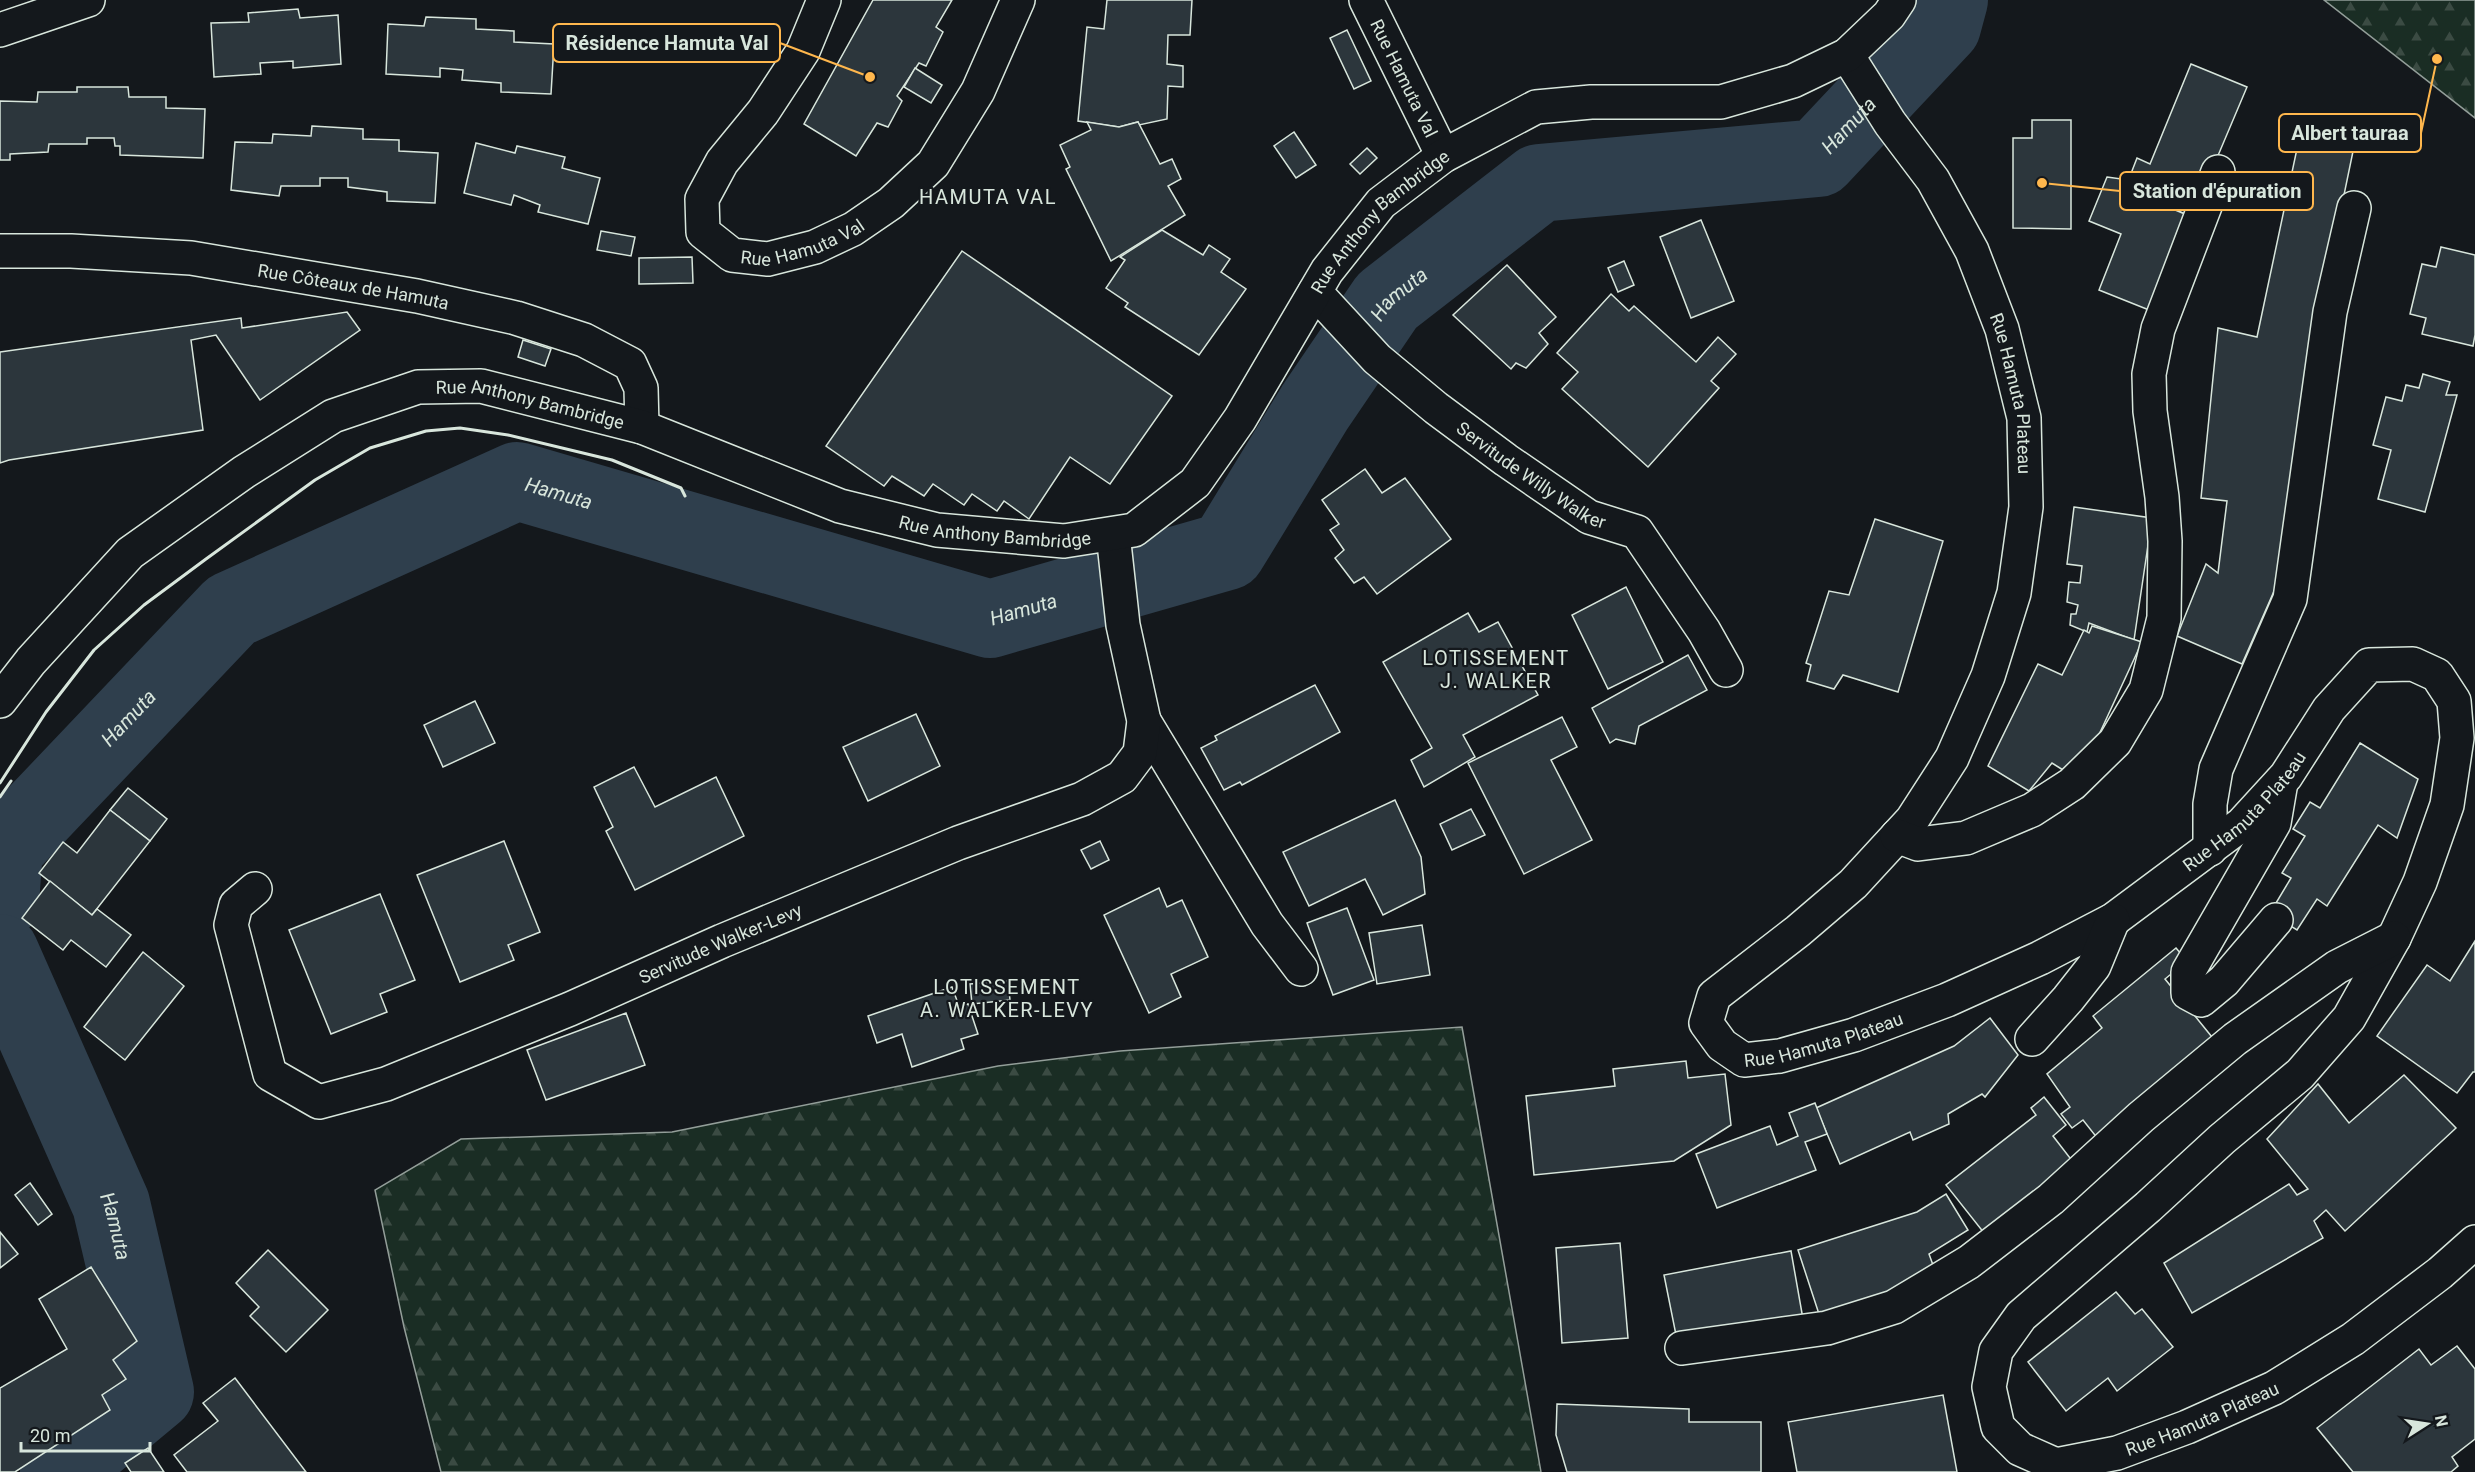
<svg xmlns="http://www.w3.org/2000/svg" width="2475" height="1472" font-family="Roboto,sans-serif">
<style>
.forest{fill:url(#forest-firs);stroke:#939e99;stroke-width:1.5}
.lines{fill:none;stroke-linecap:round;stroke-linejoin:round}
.river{stroke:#2f3f4d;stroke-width:78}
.building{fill:#2c363c;stroke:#d8e6dc;stroke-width:1.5}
.minor-casing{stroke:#d8e6dc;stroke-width:36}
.major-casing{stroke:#d8e6dc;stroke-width:36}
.minor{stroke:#14181c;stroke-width:33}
.major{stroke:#14181c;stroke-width:33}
.wall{stroke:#d8e6dc;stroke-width:3}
.labels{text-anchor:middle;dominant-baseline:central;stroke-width:4.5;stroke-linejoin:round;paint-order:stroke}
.street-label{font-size:18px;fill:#d8e6dc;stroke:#14181c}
.water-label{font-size:20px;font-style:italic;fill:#d8e6dc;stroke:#14181c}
.neighbourhood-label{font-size:20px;letter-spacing:1.5px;fill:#d8e6dc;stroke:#14181c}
.leader{fill:none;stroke:#ffb74d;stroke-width:2}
.callout-dot{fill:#ffb74d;stroke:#14181c;stroke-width:2}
.callout{fill:#14181c;stroke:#ffb74d;stroke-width:2}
.callout-label{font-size:20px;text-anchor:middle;font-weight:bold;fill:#d8e6dc}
</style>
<defs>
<pattern id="forest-firs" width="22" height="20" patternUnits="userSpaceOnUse" patternTransform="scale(1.5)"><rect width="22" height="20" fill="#1a2d24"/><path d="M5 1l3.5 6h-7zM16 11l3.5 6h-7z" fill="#3b4b43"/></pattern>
</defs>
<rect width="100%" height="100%" fill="#14181c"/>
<g class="forest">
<path d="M2324,0H2475V118Z"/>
<path d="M1462,1027L1541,1472H441L404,1327L375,1190L461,1139L672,1132L998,1066L1120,1051Z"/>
</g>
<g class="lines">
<g class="river">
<path id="s1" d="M0,902L4,849L231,610L517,481L990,619L1227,551L1315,407L1387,301L1539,183L1818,158L1942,26L1949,0"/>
<path id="s2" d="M0,953L111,1204L155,1392L59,1472"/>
</g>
</g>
<g class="building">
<path d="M873,0H952L936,27L943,32L926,66L919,63L897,96L902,101L888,127L877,123L856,156L804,124Z"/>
<path d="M1107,0H1192L1190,35H1168L1167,64L1183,66V87L1168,86L1167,119L1139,125L1138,122L1119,127L1078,121L1087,27L1104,29Z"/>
<path d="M298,9L300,18L338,15L341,64L293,68V61L260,63L261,74L214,77L211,23L249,22L248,13Z"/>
<path d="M426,17L476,19V29L514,31V42L554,44L551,94L501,92V83L462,80L463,70L440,68V77L386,74L388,24L424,26Z"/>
<path d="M1347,30L1371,81L1354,89L1330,38Z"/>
<path d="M2191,64L2247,87L2192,217L2125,189L2137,158L2150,164Z"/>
<path d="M915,68L942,85L931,103L904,87Z"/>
<path d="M77,87H128L129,97H166V108L205,109L203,158L120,155V146H115L114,138H87V144H49L48,152L10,154V160H0V101L37,102L38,92H77Z"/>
<path d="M2032,120H2071V229L2013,228V138H2032Z"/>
<path d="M1087,122L1119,127L1138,122L1160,164L1172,159L1181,179L1168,186L1185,215L1111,261L1066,169L1070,167L1060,145L1091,130Z"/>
<path d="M312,126L363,129V139L399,140V151L438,153L435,203L387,201V192L348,187V178H320V186H281L279,196L231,190L235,142L272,143L273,134L311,136Z"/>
<path d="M2329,126L2357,132L2301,403L2282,573L2242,664L2177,636L2206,564L2218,573L2227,501L2201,498L2218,328L2257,337L2298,144L2325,151Z"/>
<path d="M1294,132L1316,165L1296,178L1274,146Z"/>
<path d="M476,143L515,153L517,146L565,157L562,168L600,178L588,224L538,212L540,205L514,195L511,205L464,193Z"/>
<path d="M1367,148L1377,158L1360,174L1350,164Z"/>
<path d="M2107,177L2129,180L2125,189L2192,217L2154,312L2099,290L2121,234L2089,221Z"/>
<path d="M1701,220L1734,301L1691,318L1660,237Z"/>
<path d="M1162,230L1203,255L1209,245L1230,259L1221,272L1246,289L1199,355L1125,307L1128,303L1106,288L1125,260L1120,257Z"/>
<path d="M601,231L635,237L631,256L597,250Z"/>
<path d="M2441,247L2475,255V335L2473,346L2422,334L2426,318L2410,314L2422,264L2436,267Z"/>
<path d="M962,251L1172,396L1110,484L1070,457L1029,519L1004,501L997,511L972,494L964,505L933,484L924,496L892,476L884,486L826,446Z"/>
<path d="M692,257L693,283L639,284V258Z"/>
<path d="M1624,261L1634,285L1618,292L1608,268Z"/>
<path d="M1507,265L1556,317L1539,333L1548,344L1526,368L1516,363L1511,369L1453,315Z"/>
<path d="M1611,294L1629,311L1634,306L1696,362L1718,337L1736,354L1711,381L1719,388L1648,467L1562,389L1578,372L1557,353Z"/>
<path d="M347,312L360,330L260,400L216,335L191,340L203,430L9,460L0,463V352L241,318L242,328Z"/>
<path d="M523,340L551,349L545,366L518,357Z"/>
<path d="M2423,374L2450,382L2446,395H2457L2425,512L2378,499L2391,450L2373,445L2386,397L2402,401L2406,385L2419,388Z"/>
<path d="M1365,469L1382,493L1405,478L1451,539L1377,594L1364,577L1354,583L1335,558L1344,550L1330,530L1339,524L1322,500Z"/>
<path d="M2074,507L2152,518L2134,640L2089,623L2087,632L2070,625L2071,614H2076L2078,605L2067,602L2069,582L2080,583L2082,566L2067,564Z"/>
<path d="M1875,519L1943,541L1898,692L1843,675L1834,689L1807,681L1811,665L1806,663L1829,591L1849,595Z"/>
<path d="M1626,587L1663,662L1608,689L1572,615Z"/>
<path d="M1468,613L1479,632L1498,622L1538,695L1463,735L1475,757L1424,787L1411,760L1432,748L1383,662Z"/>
<path d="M2092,626L2142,642L2096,741L2063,770L2052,763L2029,791L1988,766L2038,664L2062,675L2084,630L2089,633Z"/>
<path d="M1688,655L1707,690L1639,726L1635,744L1616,739L1610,743L1592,708Z"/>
<path d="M1315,685L1340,732L1242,785L1240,782L1224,790L1201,748L1217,740L1215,736Z"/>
<path d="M475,701L495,743L443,767L424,725Z"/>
<path d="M916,714L940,766L868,801L843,747Z"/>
<path d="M1562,717L1577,747L1551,760L1592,840L1524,874L1468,763Z"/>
<path d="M2360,743L2418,779L2397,838L2378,825L2327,906L2317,899L2297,930L2270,913L2291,878L2282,873L2305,836L2293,829L2310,802L2320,808Z"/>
<path d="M634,767L655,807L716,777L744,836L635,890L606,831L613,827L594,787Z"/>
<path d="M128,788L167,819L150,841L110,810Z"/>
<path d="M1395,800L1421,857L1425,894L1383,915L1365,879L1309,906L1283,852Z"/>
<path d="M1471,809L1485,835L1452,850L1440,824Z"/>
<path d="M110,810L150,841L92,915L39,873L63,842L77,853Z"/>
<path d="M504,841L540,932L508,945L514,960L460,982L417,875Z"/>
<path d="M1100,841L1109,860L1091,869L1081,850Z"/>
<path d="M50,881L92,915L97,909L131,935L106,967L71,940L63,950L22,918Z"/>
<path d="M1159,888L1167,907L1182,900L1208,957L1171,974L1181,997L1149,1013L1104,915Z"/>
<path d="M380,894L415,980L380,994L387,1012L331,1034L289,930Z"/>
<path d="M1347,908L1374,980L1333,995L1307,923Z"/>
<path d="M1422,925L1430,975L1377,984L1369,933Z"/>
<path d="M2475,941V1072H2473L2457,1093L2377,1036L2427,965L2450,981Z"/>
<path d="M2176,948L2187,961L2165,979L2216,1042L2098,1139L2083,1120L2072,1128L2061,1114L2070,1107L2047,1074L2102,1028L2093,1016Z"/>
<path d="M143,952L184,986L125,1060L84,1027Z"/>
<path d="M1008,981L1010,1000L972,1004L970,984Z"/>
<path d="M952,987L959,1006L968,1004L978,1034L961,1039L964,1049L912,1067L902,1034L877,1043L868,1016Z"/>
<path d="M626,1013L645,1065L546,1100L527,1050Z"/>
<path d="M1990,1018L2018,1055L1985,1097L1982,1094L1948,1114L1949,1124L1913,1140L1910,1132L1840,1164L1816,1108L1954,1046Z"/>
<path d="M1686,1061L1688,1078L1725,1074L1731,1125L1674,1161L1534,1175L1526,1096L1615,1086L1613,1069Z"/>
<path d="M2404,1075L2456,1128L2345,1231L2326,1210L2314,1221L2323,1238L2192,1313L2164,1263L2289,1184L2297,1195L2308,1189L2267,1139L2318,1084L2349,1123Z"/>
<path d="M2044,1097L2066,1125L2053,1136L2077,1167L1988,1238L1946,1185L2036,1115L2031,1108Z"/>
<path d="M1815,1103L1827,1134L1805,1142L1816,1170L1717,1208L1696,1154L1770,1126L1777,1145L1798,1136L1789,1113Z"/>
<path d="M30,1183L52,1214L38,1225L15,1195Z"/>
<path d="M1946,1194L1968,1230L1929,1254L1937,1276L1819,1314L1798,1250L1917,1212Z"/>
<path d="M0,1232L18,1254L0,1268Z"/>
<path d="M1620,1243L1628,1338L1562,1343L1556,1248Z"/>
<path d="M268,1250L328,1310L286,1352L250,1316L259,1307L236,1283Z"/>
<path d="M1791,1251L1803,1319L1677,1340L1664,1275Z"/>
<path d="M91,1267L137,1341L113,1360L126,1379L102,1395L110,1410L15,1472H0V1388L67,1349L39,1299Z"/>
<path d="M2116,1292L2135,1314L2142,1309L2173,1347L2117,1391L2108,1378L2066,1411L2028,1362Z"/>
<path d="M2457,1346L2475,1369V1439L2452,1457L2458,1466L2451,1472H2353L2317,1428L2419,1349L2431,1365Z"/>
<path d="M235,1378L306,1472H187L174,1455L218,1421L203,1403Z"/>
<path d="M1943,1395L1957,1472H1797L1788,1422Z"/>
<path d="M1557,1404L1689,1409V1422H1761V1472H1567L1556,1435Z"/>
<path d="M148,1448L164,1472H131L125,1463Z"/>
</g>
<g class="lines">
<g class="minor-casing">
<g id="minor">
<path id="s3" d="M824,0L803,51L763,112L722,162L702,199L703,232L732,255L768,259L815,247L853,229L891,203L933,164L978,91L1018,0"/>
<path id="s4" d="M1366,0L1443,156"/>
<path d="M0,30L88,0"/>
<path id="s5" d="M1847,55L1890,123L1933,180L1972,251L2002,329L2024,418L2026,507L2014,593L1988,676L1952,758L1912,820L1853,884L1798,931L1714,996L1706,1023L1722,1045L1744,1060L1780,1056L1854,1035L1947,1000L2040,958L2113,920L2242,824L2286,776L2329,709L2369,665L2413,664L2437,675L2454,701L2457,738L2447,805L2420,882L2394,938L2349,1018L2300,1074L2222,1139L2148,1207L2021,1316L1996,1351L1989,1387L1998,1427L2020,1449L2056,1465L2117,1453L2187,1427L2274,1388L2353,1339L2440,1273L2475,1242"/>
<path id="s6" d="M0,251H71L191,258L417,296L516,318L584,340L630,364L641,388L642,427"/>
<path id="s7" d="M1315,292L1377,359L1436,408L1506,460L1589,517L1637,532L1704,631L1726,670"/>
<path d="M1144,721L1267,924L1301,969"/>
<path d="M1897,836L1918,844L1966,838L2032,810L2072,784L2115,742L2146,690L2164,618L2165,541L2162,497L2150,411L2149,374L2158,329L2218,172"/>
<path d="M2210,849V804L2216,769L2290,599L2330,312L2354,208"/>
<path id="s8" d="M255,889L236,905L231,925L270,1074L319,1102L386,1084L570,1009L722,941L958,843L1082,799L1122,777L1140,753L1144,721L1123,625L1113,534"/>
<path d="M2276,920L2224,981L2201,1000L2188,993V972L2274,823L2281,782"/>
<path d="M2032,1039L2068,999L2094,966L2113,920"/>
<path d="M1682,1348L1827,1328L1894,1307L1969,1262L2051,1199L2141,1117L2235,1039L2337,967L2394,938"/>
</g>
</g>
<g class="major-casing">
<g id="major">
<path id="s9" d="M0,701L31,661L130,553L244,472L333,416L418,387L481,386L642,427L840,506L937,530L1064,541L1134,530L1195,483L1240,419L1327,271L1381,203L1443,156L1536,107L1591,102H1721L1793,81L1847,55L1889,15L1899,0"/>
</g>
</g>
<use href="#minor" class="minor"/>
<use href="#major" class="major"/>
<g class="wall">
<path d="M0,783L46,712L94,650L144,605L206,559L315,480L370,448L426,431L460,428L508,435L612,460L681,488L685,496"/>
<path d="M0,797L11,781"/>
</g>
</g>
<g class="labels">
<g class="street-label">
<text stroke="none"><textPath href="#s4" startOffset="87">Rue Hamuta Val</textPath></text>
<text stroke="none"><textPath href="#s9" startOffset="1672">Rue Anthony Bambridge</textPath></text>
<text stroke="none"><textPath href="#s3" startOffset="378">Rue Hamuta Val</textPath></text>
<text stroke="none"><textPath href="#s6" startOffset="356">Rue Côteaux de Hamuta</textPath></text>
<text stroke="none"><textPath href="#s5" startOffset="382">Rue Hamuta Plateau</textPath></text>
<text stroke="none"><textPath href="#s9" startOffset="646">Rue Anthony Bambridge</textPath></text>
<text stroke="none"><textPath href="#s7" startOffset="285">Servitude Willy Walker</textPath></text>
<text stroke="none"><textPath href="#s9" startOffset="1132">Rue Anthony Bambridge</textPath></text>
<text stroke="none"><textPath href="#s5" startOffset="1750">Rue Hamuta Plateau</textPath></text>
<text stroke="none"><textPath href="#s8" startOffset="688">Servitude Walker-Levy</textPath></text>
<text stroke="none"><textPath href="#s5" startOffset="1264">Rue Hamuta Plateau</textPath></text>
<text stroke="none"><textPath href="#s5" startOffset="3174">Rue Hamuta Plateau</textPath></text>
</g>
<g class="water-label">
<text stroke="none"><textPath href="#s1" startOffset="2250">Hamuta</textPath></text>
<text stroke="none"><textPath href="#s1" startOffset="1746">Hamuta</textPath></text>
<text stroke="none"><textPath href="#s1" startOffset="740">Hamuta</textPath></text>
<text stroke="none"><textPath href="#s1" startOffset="1224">Hamuta</textPath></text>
<text stroke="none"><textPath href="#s1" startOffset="234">Hamuta</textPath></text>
<text stroke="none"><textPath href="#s2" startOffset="297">Hamuta</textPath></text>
</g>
<g class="neighbourhood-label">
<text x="988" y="197">HAMUTA VAL</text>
<text x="1496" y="658">LOTISSEMENT<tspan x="1496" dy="23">J. WALKER</tspan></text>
<text x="1007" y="987">LOTISSEMENT<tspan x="1007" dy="23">A. WALKER-LEVY</tspan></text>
</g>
</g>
<path class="leader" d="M870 77L780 43M2437 59L2421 133M2042 183L2120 191"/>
<g class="callout-dot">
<circle cx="870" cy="77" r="6"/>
<circle cx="2437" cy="59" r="6"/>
<circle cx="2042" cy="183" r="6"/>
</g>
<g class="callout">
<rect x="553" y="24" width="227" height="38" rx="6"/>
<rect x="2279" y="114" width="142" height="38" rx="6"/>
<rect x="2120" y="172" width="193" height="38" rx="6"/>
</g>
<g class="callout-label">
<text x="667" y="50">Résidence Hamuta Val</text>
<text x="2350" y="140">Albert tauraa</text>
<text x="2217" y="198">Station d'épuration</text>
</g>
<g transform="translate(2427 1424) rotate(78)" stroke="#14181c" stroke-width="4.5" paint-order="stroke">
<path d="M0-4.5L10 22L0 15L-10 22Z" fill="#d8e6dc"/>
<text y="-9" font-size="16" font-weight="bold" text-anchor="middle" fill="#d8e6dc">N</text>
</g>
<path d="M21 1442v9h129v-9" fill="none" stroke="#d8e6dc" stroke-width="3"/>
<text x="30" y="1442" font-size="18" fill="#d8e6dc" stroke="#14181c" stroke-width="4.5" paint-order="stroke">20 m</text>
</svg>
